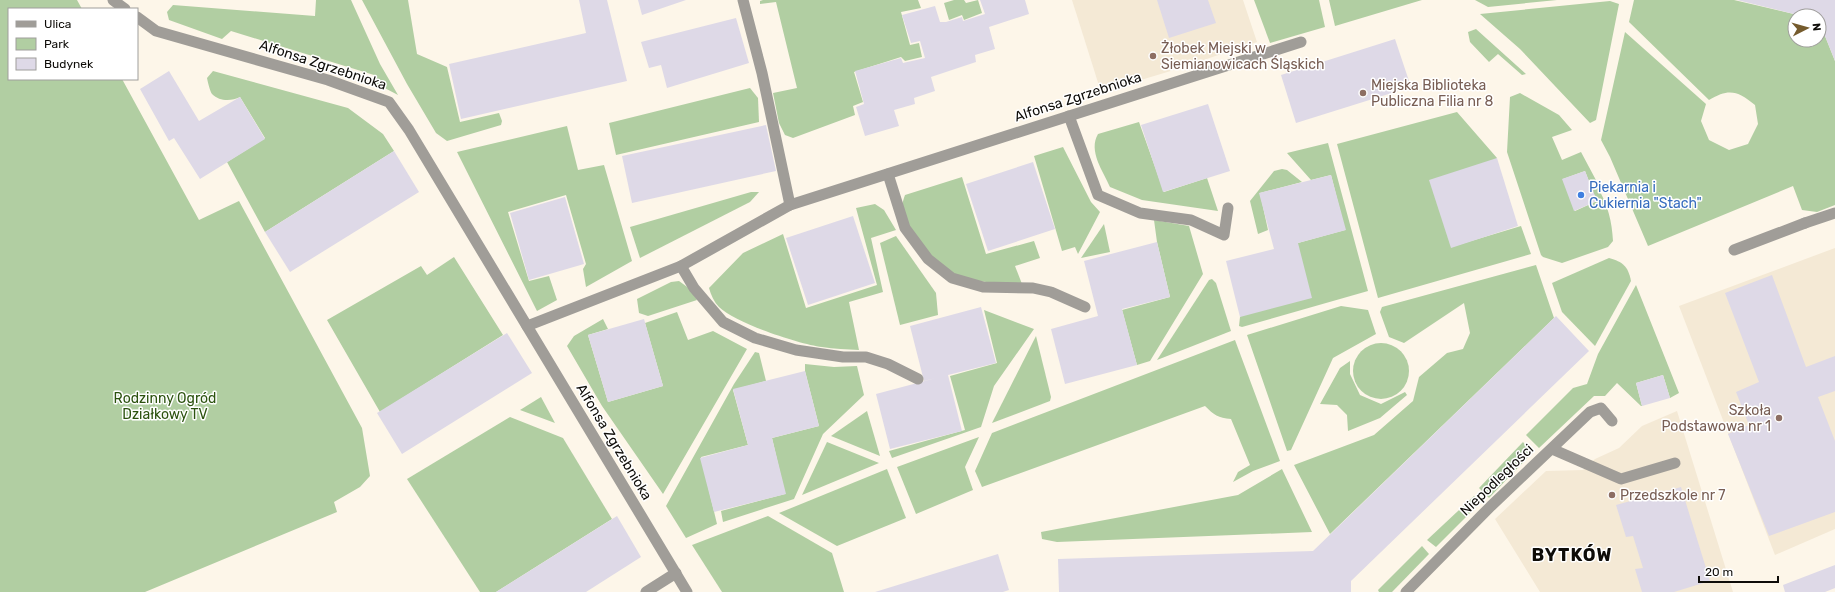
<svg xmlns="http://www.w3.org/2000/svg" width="1835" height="592" font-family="Rubik,sans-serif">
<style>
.built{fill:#f4e9d5}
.green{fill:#b1cea2}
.building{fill:#ded9e7}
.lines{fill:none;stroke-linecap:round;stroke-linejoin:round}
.service{stroke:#a09d98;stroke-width:11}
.minor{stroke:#a09d98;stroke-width:11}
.education-dot{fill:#8d6e63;stroke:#fff;stroke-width:1.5}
.shop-dot{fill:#3f7fe0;stroke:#fff;stroke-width:1.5}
.labels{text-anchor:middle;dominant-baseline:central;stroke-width:3;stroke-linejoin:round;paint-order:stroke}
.education-label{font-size:14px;fill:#785e54;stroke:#fff;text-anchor:start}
.street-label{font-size:14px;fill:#0e0c08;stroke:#fff}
.shop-label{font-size:14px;fill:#366cbe;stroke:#fff;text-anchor:start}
.park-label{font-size:14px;fill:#2b520e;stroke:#fff}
.district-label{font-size:18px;font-weight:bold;letter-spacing:1px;fill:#0e0c08;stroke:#fff}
</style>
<rect width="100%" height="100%" fill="#fdf6e9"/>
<g class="built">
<path d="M1072,0H1243L1257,42L1174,70L1101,92Z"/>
<path d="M1835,248V529L1775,555L1679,306Z"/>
<path d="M1677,411L1733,592H1540L1495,519L1546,471L1583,470L1595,459L1619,448L1642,426Z"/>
</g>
<g class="green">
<path d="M0,0H77L82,9H9V79H122L199,220L239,201L362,428L370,476L360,487L334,502L337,512L145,592H0Z"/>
<path d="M316,0H351L380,64L398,95L377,84L374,75L231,31L222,39L169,20L167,12L173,5L315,16Z"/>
<path d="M362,0H408L417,54L447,67L460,122L499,113L502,121L501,125L447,141L436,133L407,84Z"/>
<path d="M763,0H918L921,8L901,12L910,45L919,43L922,57L905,61L901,57L854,72L863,102L853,106L855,115L793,138L785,135L779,123L773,93L797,88L776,2L760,4V1Z"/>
<path d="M954,0H964L966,3L978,0L982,13L964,20L962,15L949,20L944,3Z"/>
<path d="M1254,0H1319L1325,27L1270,43Z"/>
<path d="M1329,0H1422L1335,26Z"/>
<path d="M1475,0H1557L1488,7Z"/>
<path d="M1634,0H1734L1802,16H1795V40H1819V21L1835,61V205L1817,212L1802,210L1793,186L1648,246L1610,157L1601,140L1625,32L1706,104L1701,121L1709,140L1729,150L1748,144L1758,124L1755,105C1738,91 1729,88 1709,100L1629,22Z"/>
<path d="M1610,1L1619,4L1596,120L1590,123L1520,49L1480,14Z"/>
<path d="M1476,29L1526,74L1522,75L1498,54L1489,62L1470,42L1468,32Z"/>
<path d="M213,71L348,108L383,134L394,151L265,232L227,162L265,138L240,97C232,101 220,102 212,94C210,91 208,83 207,78Z"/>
<path d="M750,88L758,98L759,122L616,155L609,123Z"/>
<path d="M1520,93L1559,115L1572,130L1552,137L1562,160L1581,152L1597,182L1590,184L1585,171L1563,179L1575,211L1597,201L1592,190L1598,188C1608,205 1612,222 1613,241L1608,247L1562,263L1543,257L1541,255L1507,152L1510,97Z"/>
<path d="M1457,112L1497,158L1451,247L1521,226L1531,254L1378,298L1337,144Z"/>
<path d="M1139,122L1164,192L1207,178L1218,211L1142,200L1110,187C1103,171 1088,151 1098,134Z"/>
<path d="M567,126L578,170L604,165L632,261L586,287L583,269L586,264L566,195L508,212L529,281L549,276L557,300L537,311L457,152Z"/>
<path d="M1328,143L1368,291L1242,327L1239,326L1240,317L1298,243L1345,230L1331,175L1311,180L1287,153Z"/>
<path d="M1063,147L1091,202L1100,212L1078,254L1075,247L1062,251L1034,156Z"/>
<path d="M1282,169L1287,170L1302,182L1260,193L1268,230L1258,234L1250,201L1274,171Z"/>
<path d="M962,177L986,254L1034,241L1040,258L1015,266L1022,284C1004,283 969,283 953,274C933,263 906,229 902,207C902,203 904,198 905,195Z"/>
<path d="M751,192H759L750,202L640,258L630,227Z"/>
<path d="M875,204L884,210L896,230L871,238L883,292L849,302L859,350C847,349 834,349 822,347C799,344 735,323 719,307C714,302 711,295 709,288L743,253L783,234L806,308L877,285L856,208Z"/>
<path d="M1154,220L1189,226L1203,274L1150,361L1137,365L1122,310L1170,297L1157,242Z"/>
<path d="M1104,224L1110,252L1081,258Z"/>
<path d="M896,236L936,293L938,315L900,325L880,243Z"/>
<path d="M454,257L503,335L380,412L327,320L421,266L427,275Z"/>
<path d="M1609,258C1623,262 1628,266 1631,281L1595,346L1562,312L1552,283Z"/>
<path d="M1536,265L1554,318L1330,534L1294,465L1374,435L1413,401L1419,377L1447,353L1463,349L1470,333L1464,303L1404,343L1389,337L1380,312L1382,307Z"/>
<path d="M1212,279L1216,283L1231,331L1157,360L1209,280Z"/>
<path d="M679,281L690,289L697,300L648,316L639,313L637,299L671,282Z"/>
<path d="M1636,285L1679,393L1670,398L1663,375L1636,383L1642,406H1641L1617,383L1605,396H1594L1539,448L1526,435L1573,388L1587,384L1598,354Z"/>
<path d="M1341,306L1368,310L1376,334L1333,358L1291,450L1287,451L1247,335Z"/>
<path d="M984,310L1034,329L994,386L981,427L892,458L889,451L965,430L950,376L997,363Z"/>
<path d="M677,312L688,340L713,331L747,349L663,494L602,406L567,346L574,336L603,319L608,329L588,335L608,402L663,386L645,323Z"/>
<path d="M1036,336L1051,397L1050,401L992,423Z"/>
<path d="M1235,340L1280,461L1253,471L1233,482L1238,472L1250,465L1231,419C1218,418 1214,415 1205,406L982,487L975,471L992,433Z"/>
<circle cx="1381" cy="371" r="28"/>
<path d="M755,352L759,353L766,381L733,390L748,445L701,457L717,524L686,538L666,506L734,384Z"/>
<path d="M1350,361V374L1360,395L1381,404L1405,392L1407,395L1380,418L1348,431L1347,415L1337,405L1320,404L1340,368Z"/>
<path d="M805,364L834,367L857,366L864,395L823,434L794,499L723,522L721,511L785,494L772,438L819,426L805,371Z"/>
<path d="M541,397L555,423L520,410Z"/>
<path d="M867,411L880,456L831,436Z"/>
<path d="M510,417L563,438L612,519L496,592H480L407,479Z"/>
<path d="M979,437L965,467L973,490L916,514L897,467Z"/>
<path d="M827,442L879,463L802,495Z"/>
<path d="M1523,442L1532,453L1489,498L1479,488Z"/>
<path d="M887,469L906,518L837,546L779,513Z"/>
<path d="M1282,469L1312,532L1057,542L1042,539L1041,532L1238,495Z"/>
<path d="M1474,496L1481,502L1436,547L1427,540Z"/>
<path d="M768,516L832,553L844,592H722L692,545Z"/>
<path d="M1422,546L1429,554L1392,592H1379L1378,590Z"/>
</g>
<g class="building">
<path d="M579,0H607L627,81L461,119L449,64L586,33Z"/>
<path d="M638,0H686L642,15Z"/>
<path d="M980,0H1025L1029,14L989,27L995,49L975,55L976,62L931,77L935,91L914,98L915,104L894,110L899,126L865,136L856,107L864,104L855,71L901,58L903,63L925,58L920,41L911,43L902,15L935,6L940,22H946L962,17L963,21L985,14Z"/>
<path d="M1157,0H1208L1216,23L1169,38Z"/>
<path d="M1737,0H1835V61L1819,21V16H1802Z"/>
<path d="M736,18L749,63L667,88L661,65L649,68L641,42Z"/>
<path d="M1395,39L1411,87L1296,123L1281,75Z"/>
<path d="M169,71L199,121L240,97L265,139L200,179L174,138L169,141L140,89Z"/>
<path d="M1208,104L1230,171L1163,192L1141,125Z"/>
<path d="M766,125L776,171L632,203L622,156Z"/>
<path d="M394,151L419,192L290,272L265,232Z"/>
<path d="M1497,158L1518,226L1451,248L1429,180Z"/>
<path d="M1033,162L1055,229L988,251L966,184Z"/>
<path d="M1585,171L1597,201L1574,211L1562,179Z"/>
<path d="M1331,175L1346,230L1298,243L1312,298L1240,317L1226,261L1274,249L1259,193Z"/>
<path d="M565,197L584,264L529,280L510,213Z"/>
<path d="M853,216L875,283L808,305L786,238Z"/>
<path d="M1157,242L1170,297L1122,309L1137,365L1065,384L1051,329L1098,316L1084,261Z"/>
<path d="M1772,275L1806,367L1835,356V391L1818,397L1835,441V512L1769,536L1728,434L1749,425L1736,392L1759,382L1725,293Z"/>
<path d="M981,307L996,363L948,375L962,431L890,449L876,394L936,378L924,381L910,326Z"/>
<path d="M1556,316L1589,351L1351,581V592H1059L1058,559L1313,551Z"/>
<path d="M644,319L663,386L608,402L588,335Z"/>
<path d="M507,333L532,373L402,454L377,413Z"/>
<path d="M805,371L819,426L772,438L786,494L714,512L700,458L748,445L733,389Z"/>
<path d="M1663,375L1670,398L1642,406L1636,383Z"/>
<path d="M1681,487L1710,581L1674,592H1642L1635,569L1643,568L1633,536L1626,537L1616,505Z"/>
<path d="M617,516L641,557L586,592H496Z"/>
<path d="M998,554L1009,590L1003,592H875Z"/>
<path d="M1835,565V588L1825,592H1785L1783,585Z"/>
</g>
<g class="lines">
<g class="service">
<path d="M1069,116L1098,195L1140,213L1191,220L1224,235L1228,208"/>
<path d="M888,174L905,228L928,259L952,278L983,287L1033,288L1051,292L1085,307"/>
<path d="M1734,250L1805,223"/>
<path d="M681,266L694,288L723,322L755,338L796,350L843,357H866L888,364L918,379"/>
<path d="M1552,449L1621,479L1675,463"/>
</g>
<g class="minor">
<path d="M113,0L125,9"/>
<path d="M743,0L762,73L790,205"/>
<path d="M137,17L156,31L328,80L389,102L409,130L687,592"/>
<path d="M1805,223L1835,213"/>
<path d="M527,326L681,266L790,205L1301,42"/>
<path d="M646,592L676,573"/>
<path d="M1406,592L1491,506L1590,412L1601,408L1612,421"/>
</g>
</g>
<g class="education-dot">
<circle cx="1153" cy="56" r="4"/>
<circle cx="1363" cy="93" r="4"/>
<circle cx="1779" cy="418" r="4"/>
<circle cx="1612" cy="495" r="4"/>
</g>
<circle class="shop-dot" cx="1581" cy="195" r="4"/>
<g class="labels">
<g class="education-label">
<text x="1161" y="48">Żłobek Miejski w<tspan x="1161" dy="16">Siemianowicach Śląskich</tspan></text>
<text x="1371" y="85">Miejska Biblioteka<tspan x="1371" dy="16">Publiczna Filia nr 8</tspan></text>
<text x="1771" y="410" text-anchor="end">Szkoła<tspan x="1771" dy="16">Podstawowa nr 1</tspan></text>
<text x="1620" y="495">Przedszkole nr 7</text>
</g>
<g class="street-label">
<text transform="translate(323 65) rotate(18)">Alfonsa Zgrzebnioka</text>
<text transform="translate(1078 97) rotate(-18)">Alfonsa Zgrzebnioka</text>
<text transform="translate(614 442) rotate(59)">Alfonsa Zgrzebnioka</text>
<text transform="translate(1497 480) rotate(-44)">Niepodległości</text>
</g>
<g class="shop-label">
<text x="1589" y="187">Piekarnia i<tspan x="1589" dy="16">Cukiernia "Stach"</tspan></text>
</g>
<g class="park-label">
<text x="165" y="398">Rodzinny Ogród<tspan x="165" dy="16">Działkowy TV</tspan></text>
</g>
<g class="district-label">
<text x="1572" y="555">BYTKÓW</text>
</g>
</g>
<rect x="8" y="8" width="130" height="72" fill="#ffffff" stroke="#9f9e9c"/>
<rect x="16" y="21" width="20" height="6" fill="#a09d98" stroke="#9f9e9c"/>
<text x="44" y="28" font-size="12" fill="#0e0c08">Ulica</text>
<rect x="16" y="38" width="20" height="12" fill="#b1cea2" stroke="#9f9e9c"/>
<text x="44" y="48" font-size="12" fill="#0e0c08">Park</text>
<rect x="16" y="58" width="20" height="12" fill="#ded9e7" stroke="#9f9e9c"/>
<text x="44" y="68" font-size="12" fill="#0e0c08">Budynek</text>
<g transform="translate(1807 28) rotate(84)"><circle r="19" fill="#ffffff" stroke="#9f9e9c"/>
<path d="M0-3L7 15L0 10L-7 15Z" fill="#755b2d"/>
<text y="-6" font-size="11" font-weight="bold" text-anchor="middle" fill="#0e0c08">N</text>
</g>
<path d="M1699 576v6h79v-6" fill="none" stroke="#0e0c08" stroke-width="2"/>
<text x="1705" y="576" font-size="12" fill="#0e0c08" stroke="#ffffff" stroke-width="3" paint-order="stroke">20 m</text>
</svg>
